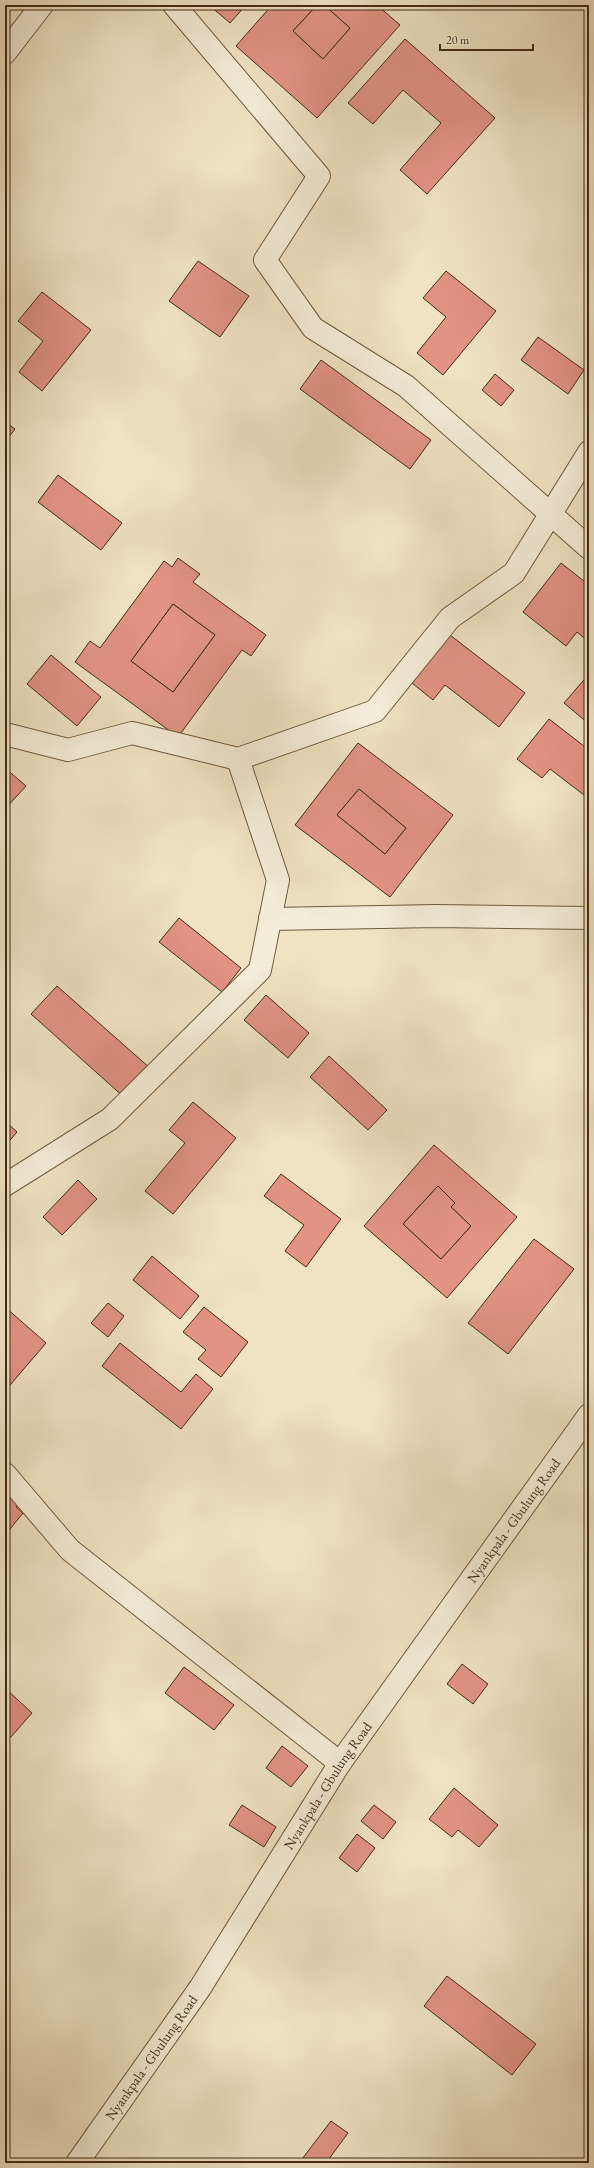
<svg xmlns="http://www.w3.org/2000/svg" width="594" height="2168" font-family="'EB Garamond',serif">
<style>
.building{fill:#e29384;stroke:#422b12;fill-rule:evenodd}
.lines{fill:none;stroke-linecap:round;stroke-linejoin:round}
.minor-casing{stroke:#6d593e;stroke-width:24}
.minor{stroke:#f5edd8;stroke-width:22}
.labels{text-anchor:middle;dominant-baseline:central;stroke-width:3;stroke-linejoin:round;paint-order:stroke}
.street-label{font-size:14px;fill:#422b12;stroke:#f5edd8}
</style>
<rect width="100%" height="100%" fill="#efe3c3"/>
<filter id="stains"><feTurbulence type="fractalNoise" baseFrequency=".005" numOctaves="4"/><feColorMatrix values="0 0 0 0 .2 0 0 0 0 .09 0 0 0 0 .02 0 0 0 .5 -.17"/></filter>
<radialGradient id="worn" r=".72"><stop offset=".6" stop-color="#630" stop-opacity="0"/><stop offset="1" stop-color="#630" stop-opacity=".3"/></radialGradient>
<g class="building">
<path d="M209,5H246L230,23Z"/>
<path d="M272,5H317L293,31L323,59L350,28L324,5H377L400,25L317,118L236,46Z"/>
<path d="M317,5H324L350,28L323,59L293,31Z"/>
<path d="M405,39L495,118L427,194L400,170L441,123L403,90L373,124L348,103Z"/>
<path d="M198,261L249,296L220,337L169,301Z"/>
<path d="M446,271L496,311L443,375L417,353L446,317L423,298Z"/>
<path d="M42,292L91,330L42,391L19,372L43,341L18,321Z"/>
<path d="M538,337L584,370L568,394L521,360Z"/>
<path d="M321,360L431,440L410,469L300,389Z"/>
<path d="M495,374L514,390L501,406L482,390Z"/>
<path d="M5,422L15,429L5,442Z"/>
<path d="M58,475L122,523L101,550L38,502Z"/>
<path d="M178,558L200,574L193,582L266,635L251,656L242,650L178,737L75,662L90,641L100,648L164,561L172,567ZM173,604L215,635L173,692L131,661Z"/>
<path d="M561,563L589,585V642L577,632L566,646L523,612Z"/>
<path d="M173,604L215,635L173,692L131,661Z"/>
<path d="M450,635L525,693L499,727L445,685L433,700L412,683Z"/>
<path d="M51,655L101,697L77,726L27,684Z"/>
<path d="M589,674V724L564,703Z"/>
<path d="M549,719L589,750L588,798L550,769L542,778L517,759Z"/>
<path d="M358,743L453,815L390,897L295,825ZM359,789L406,828L385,854L337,815Z"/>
<path d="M5,768L26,786L5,809Z"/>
<path d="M359,789L406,828L385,854L337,815Z"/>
<path d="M179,918L241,968L222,992L159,942Z"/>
<path d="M57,986L151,1069L125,1098L31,1014Z"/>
<path d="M266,995L309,1033L288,1058L244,1020Z"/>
<path d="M329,1056L387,1110L368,1130L310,1077Z"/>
<path d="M193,1102L236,1138L173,1214L145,1191L185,1143L169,1130Z"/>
<path d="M5,1121L17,1132L5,1146Z"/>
<path d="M434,1145L517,1217L447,1298L364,1226ZM438,1186L455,1203L451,1207L471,1226L441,1259L403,1224Z"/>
<path d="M281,1174L341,1219L306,1267L285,1251L304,1225L264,1196Z"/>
<path d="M78,1180L97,1199L62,1235L43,1217Z"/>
<path d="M438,1186L455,1203L451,1207L471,1226L441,1259L403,1224Z"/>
<path d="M534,1239L574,1269L508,1354L468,1323Z"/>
<path d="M152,1256L199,1296L180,1319L133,1280Z"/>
<path d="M108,1303L124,1316L108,1337L91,1323Z"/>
<path d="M5,1307L46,1343L5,1391Z"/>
<path d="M204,1307L248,1342L221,1377L198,1359L206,1350L183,1332Z"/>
<path d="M120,1343L181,1392L196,1374L213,1389L181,1429L102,1366Z"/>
<path d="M5,1490L20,1502L16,1507L23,1513L6,1534Z"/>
<path d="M462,1664L488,1684L473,1704L447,1684Z"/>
<path d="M184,1667L234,1705L214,1730L165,1693Z"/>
<path d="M5,1688L32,1713L10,1738L5,1733Z"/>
<path d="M282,1746L308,1766L291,1787L266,1768Z"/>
<path d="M454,1788L498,1825L479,1847L458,1830L452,1837L429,1819Z"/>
<path d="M242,1805L276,1827L264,1847L229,1825Z"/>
<path d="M374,1805L396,1822L383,1839L361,1821Z"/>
<path d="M357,1834L375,1848L357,1872L339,1858Z"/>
<path d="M447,1976L536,2044L512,2075L424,2006Z"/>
<path d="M331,2121L348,2133L326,2163H299Z"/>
</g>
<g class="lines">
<g class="minor-casing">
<g id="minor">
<path d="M174,5L319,176L265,260L313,328L406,386L589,548"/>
<path d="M5,53L42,5"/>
<path d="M5,734L68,750L132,733L238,759L375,711L450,618L514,573L589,452"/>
<path d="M270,919L436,916L589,918"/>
<path d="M5,1185L110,1119L260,970L278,880L238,759"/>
<path d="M5,1474L70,1550L340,1763"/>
<path id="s1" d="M77,2163L200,1988L340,1763L589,1415"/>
</g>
</g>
<use href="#minor" class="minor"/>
</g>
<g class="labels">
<g class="street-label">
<text stroke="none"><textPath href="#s1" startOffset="777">Nyankpala - Gbulung Road</textPath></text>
<text stroke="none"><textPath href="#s1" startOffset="453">Nyankpala - Gbulung Road</textPath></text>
<text stroke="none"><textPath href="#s1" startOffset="129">Nyankpala - Gbulung Road</textPath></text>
</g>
</g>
<rect width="594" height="2168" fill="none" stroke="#efe3c3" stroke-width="20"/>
<rect x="6" y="6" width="582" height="2156" fill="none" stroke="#422b12" stroke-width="2"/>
<rect x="10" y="10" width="574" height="2148" fill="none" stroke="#422b12"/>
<path d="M440 44v6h93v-6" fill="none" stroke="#422b12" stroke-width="2"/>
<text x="446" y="44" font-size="12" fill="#422b12" stroke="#f5edd8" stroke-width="3" paint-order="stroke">20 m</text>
<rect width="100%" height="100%" filter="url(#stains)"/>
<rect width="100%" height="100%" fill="url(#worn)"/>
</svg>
